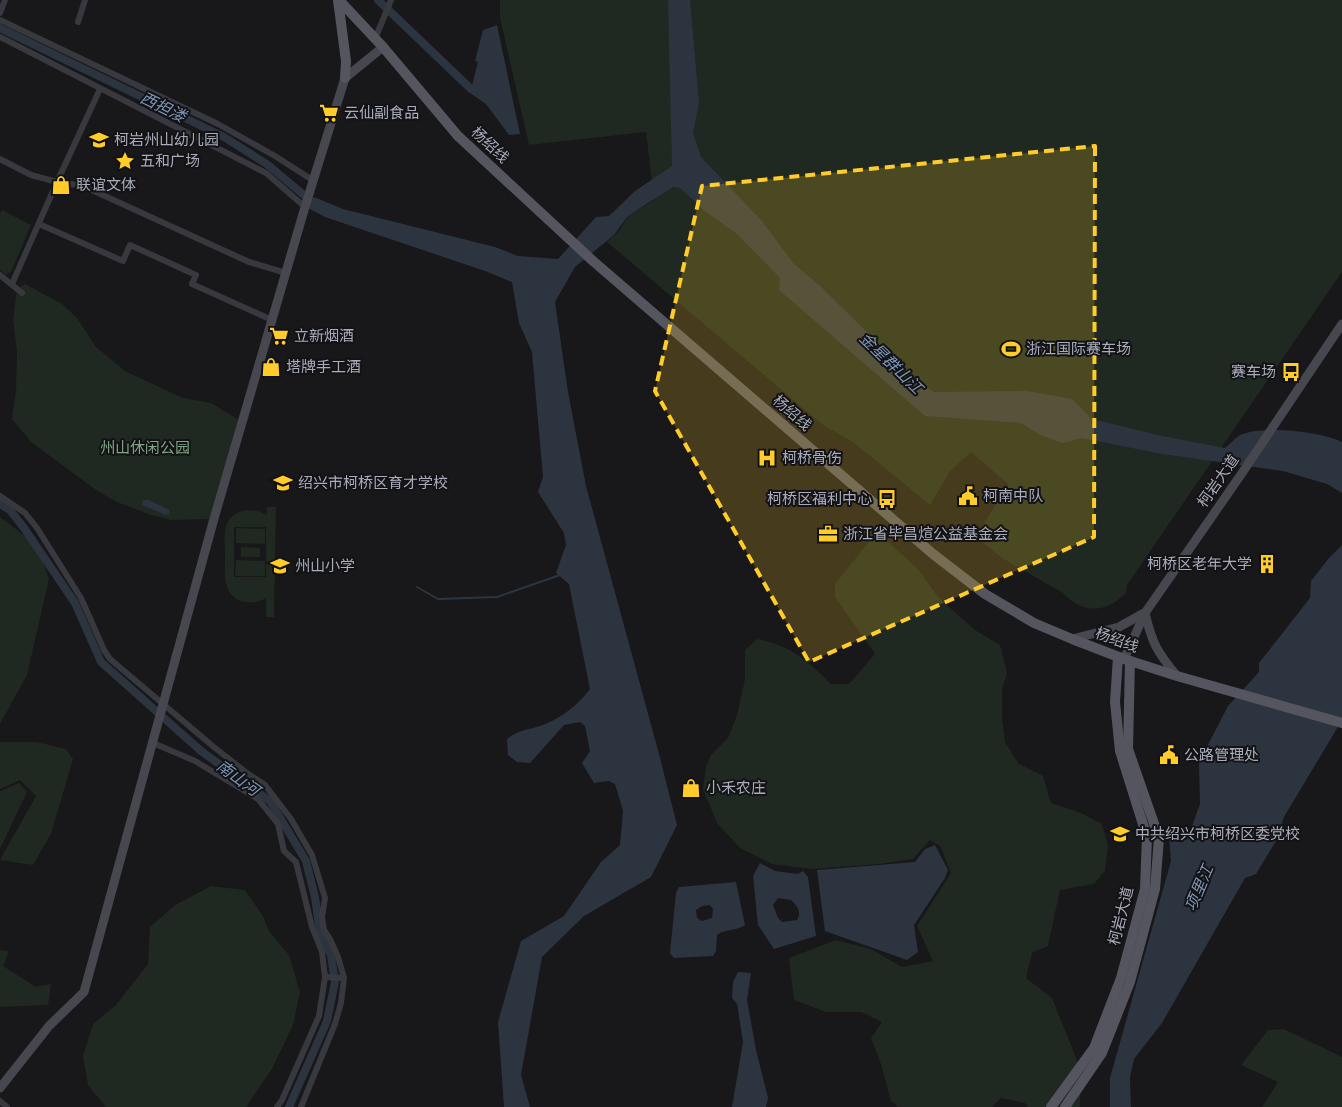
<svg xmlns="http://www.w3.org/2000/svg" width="1342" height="1107" font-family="Figtree,'Noto Sans SC',sans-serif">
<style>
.green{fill:#1f2821;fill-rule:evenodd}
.water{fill:#2c353f;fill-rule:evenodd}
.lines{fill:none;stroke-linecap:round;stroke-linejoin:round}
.stream{stroke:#2c353f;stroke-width:2}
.canal{stroke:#2c353f;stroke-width:8}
.street{stroke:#38393f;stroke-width:6}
.secondary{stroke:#46474f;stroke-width:9}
.primary{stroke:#54555f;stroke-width:10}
.marked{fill:#ffcc2a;fill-opacity:0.2;stroke:#ffcc2a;stroke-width:4;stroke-dasharray:10 6;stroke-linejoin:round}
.labels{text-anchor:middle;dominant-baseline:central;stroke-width:4;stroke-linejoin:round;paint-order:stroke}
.poi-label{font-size:15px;fill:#a9acbb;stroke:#131215;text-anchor:start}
.street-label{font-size:15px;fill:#a9acbb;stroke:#131215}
.park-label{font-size:15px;fill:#7ea785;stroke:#131215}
.water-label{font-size:16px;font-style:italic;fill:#7d97b9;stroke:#131215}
</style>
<rect width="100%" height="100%" fill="#18171a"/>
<g class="green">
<path d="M500,0H1342V272L1127,585L1126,593C1106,613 1083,615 1063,593L1002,558L976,537L1008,484L971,452L950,471L930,505L853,442L823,425L607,242L620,230L628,216L654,200L646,132L529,145L500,18Z"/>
<path d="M2,210L31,225L11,272L6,275L0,270V213Z"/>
<path d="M25,284L62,304L77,318L96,347L125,371L183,398L211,403L239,420L209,519L171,520L151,515L117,502L96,490L31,442L12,419L16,391L17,351L13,320L17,289Z"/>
<path d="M267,507H276L274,617H266V598C251,606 231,604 226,584C224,576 225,566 225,558C225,549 224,539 225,531C228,509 252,506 267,515ZM234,527H266V577H234Z"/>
<path d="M0,517L37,545L49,579L27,675L0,724Z"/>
<path d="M236,528L265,529V544L236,543Z"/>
<path d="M871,539L887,541L918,569L938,597L975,630L1000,645L1007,673L1002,689V718L1005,742L1019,764L1043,776L1051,803L1081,813L1102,824L1108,845L1105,871L1094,884L1060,890L1048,946L1032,953L1026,978L1052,998L1081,1070L1080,1107H1028L1025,1103L1001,1098L992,1107H898L891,1101L881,1064L871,1038L882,1022L861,1012H826L794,1000L789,958L836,940L871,949L902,967L933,961L917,926L951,873L940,846L930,840L913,859L880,864L812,869L772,864L740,848L717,823L703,789L706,766L711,755L728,738L737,715L745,679V650L757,639C791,646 807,660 831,684H849L875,654L835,597V584Z"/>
<path d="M241,547L260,548V557H241Z"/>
<path d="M236,560L265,561V576H235Z"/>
<path d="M0,742H37L66,749L73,759L51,834L33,865L0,860L36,796L20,780L0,789Z"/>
<path d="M19,783L27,792L0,849V791Z"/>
<path d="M211,886L245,890L263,916L269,931L289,955L300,992L293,1025L272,1069L246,1107H106L88,1085L83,1056L93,1024L116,1005L148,964L150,927L175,905Z"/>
<path d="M0,950L9,951L3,966L36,987L51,984L48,1005L0,1007Z"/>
<path d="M1284,1029L1342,1057V1107H1262L1278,1082L1241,1065L1268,1030Z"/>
</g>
<g class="water">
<path d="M668,0H690L699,103L693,133L701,157L761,220L794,264L819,285L879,344L898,367L934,392L1027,391L1072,399L1092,419L1162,436L1225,448C1230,444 1235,438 1240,435C1262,425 1321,431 1342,442V493L1327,484L1283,471L1162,454L1082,438L1063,443L1040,435L1021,423L925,416L779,290L780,278L737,234L706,212L680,188L673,187L628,216L614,235L575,267L555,302L568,392L586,486L659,754L677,825L651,877L584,916L542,957L521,1075L530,1107H504L498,1022L521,941L564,916L601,862L620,845L623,811L615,784L609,781L594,783L582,763L590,751L585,726L580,722L564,725L530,763L517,762L508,755L507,739C521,729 524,731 540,726C559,720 578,705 590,689L569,584L556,573L566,545L564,533L538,492L543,477L532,352L519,323L512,282L485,271L325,217L308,208L314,197L343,209L495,247L518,256L558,259L596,217L609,216L635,191L672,166Z"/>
<path d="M497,25L520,134L509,135L486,104L470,93L478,62L475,61L483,30Z"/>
<path d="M143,500H149L169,510V514L166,515L142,505Z"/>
<path d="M1342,545V720L1284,817L1276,841L1256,874L1245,878L1162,1023L1134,1059L1130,1077L1131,1107H1110V1078L1171,861L1169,837L1187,840L1200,804L1199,762L1228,706L1259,672V663L1310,598L1311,581L1329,558Z"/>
<path d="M935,845L948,870L945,878L914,925L918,952L907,960L825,931L817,870L915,862L925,849Z"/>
<path d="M760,863L775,871L798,874L803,871L808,877L816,936L774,949L758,925L753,876ZM778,898L791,900C797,906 802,911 797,920L782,922L778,918L773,905Z"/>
<path d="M736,882L745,925C736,931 725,929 717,935L716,951L713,956L674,958L670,953L676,893L679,887ZM702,906L710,905L713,909L712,918L702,921L697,918L696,910Z"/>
<path d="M738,972L751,973L747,1000L756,1050L768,1098L766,1107H732L743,1042L737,1004L732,998L733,982Z"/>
</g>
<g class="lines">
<path class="stream" d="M417,587L438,599L497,597L560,575"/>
<g class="canal">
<path d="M378,0L471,89"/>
<path d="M0,28L224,137L268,165L311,201"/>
<path d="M0,504L10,510L24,528L75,603L101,662L201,751L270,801L306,861L315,897L320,933L331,955L335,982L327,1021L289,1107"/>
</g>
<g class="street">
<path d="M0,13L5,0"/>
<path d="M0,20L218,124L275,156L314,181"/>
<path d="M78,22L85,0"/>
<path d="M0,37L266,173L305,207"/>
<path d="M375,39L391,0"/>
<path d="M0,159L31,175L57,182L83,186L249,262L286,273"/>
<path d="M39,224L123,261L130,245L196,275L192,284L272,320"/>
<path d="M0,275L22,293"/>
<path d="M12,284L57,182L100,89"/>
<path d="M0,496L25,513L37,528L81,598L104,650L110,659L215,748L247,773L265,785L291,819L312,855L325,898L322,917L324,930L330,939L338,957L344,978L341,1003L335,1024L301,1107"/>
<path d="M153,743L195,761L258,799L278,824L284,851L296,862L312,927L322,952L325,977L319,1016L282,1100L277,1107"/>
<path d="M325,977L344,978"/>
<path d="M0,1101L7,1107"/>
</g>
<g class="secondary">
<path d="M1145,613C1152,643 1157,652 1177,676"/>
<path d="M1072,639L1119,627L1144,613"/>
<path d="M1124,659L1145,613L1240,476L1342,324"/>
<path d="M0,1088L49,1026L84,992L215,515L305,207L345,78L383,47"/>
</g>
<g class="primary">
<path d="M338,0L346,61L345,78"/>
<path d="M339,0L383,47L458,136L593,261L933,554L985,594L1034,623L1072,639L1124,659L1177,676L1342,723"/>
<path d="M1051,1107L1094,1048L1121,978L1145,889L1147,837L1120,751L1115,702L1118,657"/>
<path d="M1065,1107L1102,1053L1130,982L1155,889L1159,838L1128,749L1130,661"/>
</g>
</g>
<path class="marked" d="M1095,146L1094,537L809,662L655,391L702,186Z"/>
<defs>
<g id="supermarket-bare" transform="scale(1.5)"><path d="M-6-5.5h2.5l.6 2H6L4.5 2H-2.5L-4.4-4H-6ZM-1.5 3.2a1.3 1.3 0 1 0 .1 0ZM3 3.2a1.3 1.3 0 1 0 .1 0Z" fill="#ffcc2a" stroke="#131215" stroke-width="2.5" paint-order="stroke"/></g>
<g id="school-bare" transform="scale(1.5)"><path d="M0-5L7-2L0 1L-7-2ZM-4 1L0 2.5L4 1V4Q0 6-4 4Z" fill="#ffcc2a" stroke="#131215" stroke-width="2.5" paint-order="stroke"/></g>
<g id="sight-bare" transform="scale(1.5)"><path d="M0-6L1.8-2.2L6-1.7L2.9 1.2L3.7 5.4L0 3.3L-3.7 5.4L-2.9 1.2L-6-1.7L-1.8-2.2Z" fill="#ffcc2a" stroke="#131215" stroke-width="2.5" paint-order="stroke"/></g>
<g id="shop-bare" transform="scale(1.5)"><path d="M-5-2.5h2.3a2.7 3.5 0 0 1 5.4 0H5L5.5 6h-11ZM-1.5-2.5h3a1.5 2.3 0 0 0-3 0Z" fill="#ffcc2a" stroke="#131215" stroke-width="2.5" paint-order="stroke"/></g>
<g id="stadium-bare" transform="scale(1.5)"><path d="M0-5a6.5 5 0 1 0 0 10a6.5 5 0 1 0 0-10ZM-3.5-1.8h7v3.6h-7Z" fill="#ffcc2a" stroke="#131215" stroke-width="2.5" paint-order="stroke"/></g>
<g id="bus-bare" transform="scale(1.5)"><path d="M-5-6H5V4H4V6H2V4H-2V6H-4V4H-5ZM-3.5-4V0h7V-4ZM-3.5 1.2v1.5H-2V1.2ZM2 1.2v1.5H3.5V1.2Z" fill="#ffcc2a" stroke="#131215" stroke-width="2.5" paint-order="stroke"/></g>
<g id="hospital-bare" transform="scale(1.5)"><path d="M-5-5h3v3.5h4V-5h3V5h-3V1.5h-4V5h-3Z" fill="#ffcc2a" stroke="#131215" stroke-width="2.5" paint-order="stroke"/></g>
<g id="civic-bare" transform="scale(1.5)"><path d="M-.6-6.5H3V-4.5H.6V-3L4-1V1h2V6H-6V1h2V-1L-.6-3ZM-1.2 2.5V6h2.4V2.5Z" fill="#ffcc2a" stroke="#131215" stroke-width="2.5" paint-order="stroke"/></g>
<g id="office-bare" transform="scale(1.5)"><path d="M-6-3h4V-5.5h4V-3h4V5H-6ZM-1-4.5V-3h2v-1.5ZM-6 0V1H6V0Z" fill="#ffcc2a" stroke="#131215" stroke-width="2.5" paint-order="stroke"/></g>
<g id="building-bare" transform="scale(1.5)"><path d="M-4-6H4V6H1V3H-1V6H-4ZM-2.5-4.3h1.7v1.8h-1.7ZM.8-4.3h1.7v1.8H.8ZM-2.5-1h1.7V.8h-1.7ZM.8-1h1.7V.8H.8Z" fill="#ffcc2a" stroke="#131215" stroke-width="2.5" paint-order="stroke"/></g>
<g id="university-bare" transform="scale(1.5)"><path d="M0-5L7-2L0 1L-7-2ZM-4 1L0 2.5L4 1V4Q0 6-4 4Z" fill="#ffcc2a" stroke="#131215" stroke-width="2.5" paint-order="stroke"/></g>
</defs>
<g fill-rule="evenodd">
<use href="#supermarket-bare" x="329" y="113"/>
<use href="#school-bare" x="99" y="140"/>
<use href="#sight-bare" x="125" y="161"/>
<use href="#shop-bare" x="61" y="185"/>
<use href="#supermarket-bare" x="279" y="336"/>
<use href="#stadium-bare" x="1011" y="349"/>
<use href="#shop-bare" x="271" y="367"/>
<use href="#bus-bare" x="1291" y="372"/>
<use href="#hospital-bare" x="767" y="458"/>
<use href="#school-bare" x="283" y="483"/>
<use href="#civic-bare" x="968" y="496"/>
<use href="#bus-bare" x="887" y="499"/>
<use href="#office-bare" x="828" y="534"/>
<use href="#building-bare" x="1267" y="564"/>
<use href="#school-bare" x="280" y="566"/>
<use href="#civic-bare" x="1169" y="755"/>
<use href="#shop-bare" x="691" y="788"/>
<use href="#university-bare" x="1120" y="834"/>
</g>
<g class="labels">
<g class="poi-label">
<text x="344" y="113">云仙副食品</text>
<text x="114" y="140">柯岩州山幼儿园</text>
<text x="140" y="161">五和广场</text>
<text x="76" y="185">联谊文体</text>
<text x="294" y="336">立新烟酒</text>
<text x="1026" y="349">浙江国际赛车场</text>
<text x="286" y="367">塔牌手工酒</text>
<text x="1276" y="372" text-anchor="end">赛车场</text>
<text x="782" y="458">柯桥骨伤</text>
<text x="298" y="483">绍兴市柯桥区育才学校</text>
<text x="983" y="496">柯南中队</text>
<text x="872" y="499" text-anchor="end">柯桥区福利中心</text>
<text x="843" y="534">浙江省毕昌煊公益基金会</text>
<text x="1252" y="564" text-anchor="end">柯桥区老年大学</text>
<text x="295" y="566">州山小学</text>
<text x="1184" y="755">公路管理处</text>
<text x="706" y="788">小禾农庄</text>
<text x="1135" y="834">中共绍兴市柯桥区委党校</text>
</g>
<g class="street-label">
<text transform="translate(490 145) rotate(43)">杨绍线</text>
<text transform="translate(792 413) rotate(41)">杨绍线</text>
<text transform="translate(1218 481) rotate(-55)">柯岩大道</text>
<text transform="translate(1117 640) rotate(20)">杨绍线</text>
<text transform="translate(1121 916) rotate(-76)">柯岩大道</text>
</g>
<g class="park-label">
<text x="145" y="448">州山休闲公园</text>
</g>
<g class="water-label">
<text transform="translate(163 107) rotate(26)">西担溇</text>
<text transform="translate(891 363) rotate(44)">金星群山江</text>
<text transform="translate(238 778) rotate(36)">南山河</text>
<text transform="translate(1199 888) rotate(-67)">项里江</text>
</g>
</g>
</svg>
